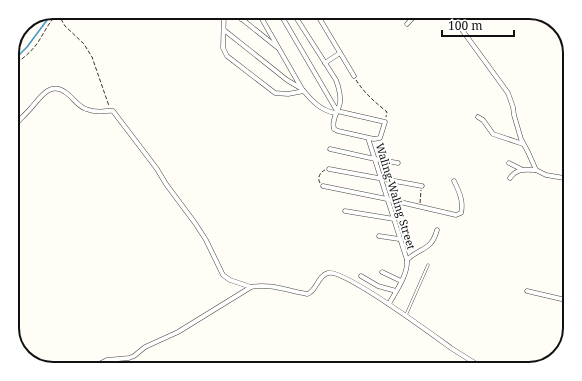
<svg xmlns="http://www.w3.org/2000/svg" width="582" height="381" font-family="'Noto Serif',serif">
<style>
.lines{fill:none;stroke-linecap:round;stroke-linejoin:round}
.stream{stroke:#3f96cf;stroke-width:1.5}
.service-casing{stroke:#444;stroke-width:3}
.minor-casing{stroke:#444;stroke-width:5}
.path{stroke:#333;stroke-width:1;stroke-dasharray:4 2;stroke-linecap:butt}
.service{stroke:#fff;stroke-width:2}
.minor{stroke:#fff;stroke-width:4}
.labels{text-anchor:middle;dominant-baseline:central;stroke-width:4;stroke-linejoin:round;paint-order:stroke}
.street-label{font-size:11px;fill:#111;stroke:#fff}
.rim{fill:none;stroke:#111;stroke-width:2}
</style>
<rect width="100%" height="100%" fill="#fffdf5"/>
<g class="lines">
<path class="stream" d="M12,62L27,47L53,12"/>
<g class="service-casing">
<path id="service" d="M406,315L428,265"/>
</g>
<g class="minor-casing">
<g id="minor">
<path d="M224,12L223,48L227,56L275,93L288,94L304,91"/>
<path d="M233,12L278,48"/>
<path d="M258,12L302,89C312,101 320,110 335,113"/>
<path d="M449,12L508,93L513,107L514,115L521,139L528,152L536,170L546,175L570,179"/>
<path d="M281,15L337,111L385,122L380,138L374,139L338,131L334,129C331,120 338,112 340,103C341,95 339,88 336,80L297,19"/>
<path d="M318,16L354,76"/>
<path d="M241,19L249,15L258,13"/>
<path d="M407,24L418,12"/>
<path d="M224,30L287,80L302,89"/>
<path d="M325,63L340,53"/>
<path d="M478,117L483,120L493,134L523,144"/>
<path d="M12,128C18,121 25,115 31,108C40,98 50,81 65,92C73,97 77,106 86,109C98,114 103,110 113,111L157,169L166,184L195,223L206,240L223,275L230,280L251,287"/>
<path d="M368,138L407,260C408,275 396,291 389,304"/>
<path d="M330,149L375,159L398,163"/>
<path d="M509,163L521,169"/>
<path d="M329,169L422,186"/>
<path d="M510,178C517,168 525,170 536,170"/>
<path d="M323,186L387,199L456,215L461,213C464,202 459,191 454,181"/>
<path d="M345,211L394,219"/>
<path d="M379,236L399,239"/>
<path d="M407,260C421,246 431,252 437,230"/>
<path d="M382,272L401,281"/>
<path d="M361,276L378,286L396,291"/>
<path d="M527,291L570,301"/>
<path d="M89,369L107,360L129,358L134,356L145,347L178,332L251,287C269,283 289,291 307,294C317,291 317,276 328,273C344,269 433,335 451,348C462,355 473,362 485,369"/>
</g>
</g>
<g class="path">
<path d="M265,13L277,14"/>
<path d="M58,14L65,26L84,44L92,57L109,106"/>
<path d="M286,16L293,18"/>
<path d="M12,66C21,60 29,54 36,45C43,36 48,22 58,14C65,10 73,15 80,12"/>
<path d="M356,80C365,94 375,102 387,112L386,117"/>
<path d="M320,183C317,178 320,172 325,170"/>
<path d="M420,203L421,190"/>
</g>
<use href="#service" class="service"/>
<use href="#minor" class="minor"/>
</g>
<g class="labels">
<g class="street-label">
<text transform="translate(396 196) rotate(73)">Waling-Waling Street</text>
</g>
</g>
<path d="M0 0H582V381H0ZM53 19H529A34 34 0 0 1 563 53V328A34 34 0 0 1 529 362H53A34 34 0 0 1 19 328V53A34 34 0 0 1 53 19Z" fill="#fff" fill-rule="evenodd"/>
<path class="rim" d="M53 19H529A34 34 0 0 1 563 53V328A34 34 0 0 1 529 362H53A34 34 0 0 1 19 328V53A34 34 0 0 1 53 19Z"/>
<path d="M442 30v6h72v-6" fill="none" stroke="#111111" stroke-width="2"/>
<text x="448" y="30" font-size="12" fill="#111111" stroke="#ffffff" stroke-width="3" paint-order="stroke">100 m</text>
</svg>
